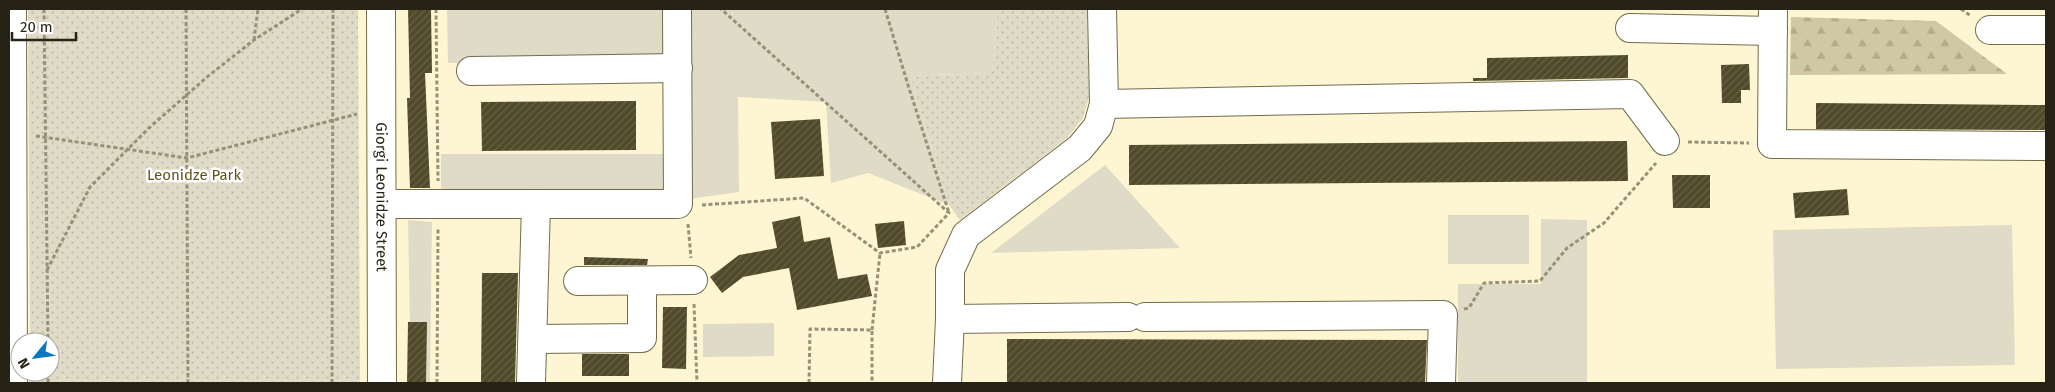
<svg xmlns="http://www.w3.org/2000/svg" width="2055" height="392" font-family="'Fira Sans',sans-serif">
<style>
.green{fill:#e0dbc6}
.forest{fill:url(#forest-firs)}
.park{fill:url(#park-dots)}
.building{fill:url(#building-hatch)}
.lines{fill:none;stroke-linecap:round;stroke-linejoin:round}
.minor-casing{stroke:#726c4c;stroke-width:30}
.path{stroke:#979178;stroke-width:3;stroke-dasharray:4 2.5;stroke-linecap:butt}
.minor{stroke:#fff;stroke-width:28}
.labels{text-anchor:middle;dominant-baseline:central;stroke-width:5;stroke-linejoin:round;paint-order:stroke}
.park-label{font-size:15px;fill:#605418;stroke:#fff}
.street-label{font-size:15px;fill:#262316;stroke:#fff}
</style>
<defs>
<pattern id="forest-firs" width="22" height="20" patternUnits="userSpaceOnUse" patternTransform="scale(1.25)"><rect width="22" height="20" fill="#d0c8a4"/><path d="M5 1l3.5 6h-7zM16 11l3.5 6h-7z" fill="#b2ac8c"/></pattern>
<pattern id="park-dots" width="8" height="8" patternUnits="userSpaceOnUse" patternTransform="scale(1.25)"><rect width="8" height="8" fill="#e0dbc6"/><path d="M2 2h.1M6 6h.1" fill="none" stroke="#c0bca9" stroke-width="1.8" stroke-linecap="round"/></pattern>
<pattern id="building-hatch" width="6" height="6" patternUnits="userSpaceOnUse" patternTransform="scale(1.25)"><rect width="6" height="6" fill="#514a2a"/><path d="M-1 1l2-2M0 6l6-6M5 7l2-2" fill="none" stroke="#676147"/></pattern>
</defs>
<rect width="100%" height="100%" fill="#fef6d2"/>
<g class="green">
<path d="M447,9H663V64L448,63Z"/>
<path d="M690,9H998L992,73L929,75L911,78L949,205L868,173L831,183L826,102L738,97L739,192L689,199Z"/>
<rect x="441" y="154" width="227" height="43"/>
<path d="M1105,165L1180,248L991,253Z"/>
<rect x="1448" y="215" width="81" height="49"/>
<path d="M1541,219L1587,220V383H1458V284H1541Z"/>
<path d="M408,220L432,222L430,383H411Z"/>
<path d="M2012,225L2015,365L1776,369L1773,230Z"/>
<path d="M774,323V356L703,357V324Z"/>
</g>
<path class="forest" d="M1791,17L1936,21L2007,74L1790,75Z"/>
<g class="park">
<path d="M28,9H358L360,383H30V372H50V342H30Z"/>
<path d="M998,9H1087L1089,97L1083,118L1066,139L960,220L949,205L911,78L929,75L992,73Z"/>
</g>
<g class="building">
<path d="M408,9H431L432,73H425L430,188H410L407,98H410Z"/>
<path d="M1628,55V78L1473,81V78H1487V58Z"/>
<path d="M1749,64L1750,90H1741V103H1722L1721,65Z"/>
<path d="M636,101V150L482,151L481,102Z"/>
<path d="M1816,103L2046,105V130L1816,129Z"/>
<path d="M820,119L824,176L775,179L771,122Z"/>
<path d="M1627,141L1628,181L1129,185V145Z"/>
<path d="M1672,175H1710V208H1673Z"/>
<path d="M1847,189L1849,215L1795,218L1793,193Z"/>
<path d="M800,216L804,242L830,237L838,279L867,274L872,296L797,310L789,268L743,277L722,293L710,277L739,255L777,248L772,222Z"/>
<path d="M904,221L906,245L878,248L875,224Z"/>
<path d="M584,257L648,259L647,265H584Z"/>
<path d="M482,273H518L515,383H481Z"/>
<path d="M663,307H687L686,369L662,368Z"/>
<path d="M408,322H427L426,383H407Z"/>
<path d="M1007,339L1427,340L1425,383H1007Z"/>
<rect x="582" y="354" width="47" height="22"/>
</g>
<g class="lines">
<g class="minor-casing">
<g id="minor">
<path d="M12,9L13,383"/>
<path id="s1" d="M381,9L382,383"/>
<path d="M1773,9L1772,144L2046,146"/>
<path d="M1630,28L1773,31"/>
<path d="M1990,30H2046"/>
<path d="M471,71L678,68"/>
<path d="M1104,104L1630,94L1665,141"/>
<path d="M382,204H678L677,9"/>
<path d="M578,281L693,280"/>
<path d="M1145,317L1443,315L1441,383"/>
<path d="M950,319L1128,317"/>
<path d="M533,339L642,338V281"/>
<path d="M531,383L536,204"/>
<path d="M947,383L950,319V270L966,235L1080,148L1098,126L1104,104L1102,9"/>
</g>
</g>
<g class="path">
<path d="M44,9L48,342"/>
<path d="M186,9L188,383"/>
<path d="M436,9L438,181"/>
<path d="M885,9L908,85L949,213"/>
<path d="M1961,9L1971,16"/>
<path d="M254,40L258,9"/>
<path d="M36,136L187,158L357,114"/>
<path d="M1688,142L1749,143"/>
<path d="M702,205L804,198L880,253L917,247L949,213L721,9"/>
<path d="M688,224L691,258"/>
<path d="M47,270L90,187L149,128L207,77L254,40L302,9"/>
<path d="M694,304L697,383"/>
<path d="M1464,309L1469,308L1484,283L1540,281L1567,248L1604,223L1656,163"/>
<path d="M872,330L880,253"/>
<path d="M48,372V383"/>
<path d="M332,383L333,9"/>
<path d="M437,383L438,227"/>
<path d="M809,383L810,329L872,330V383"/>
</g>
<use href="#minor" class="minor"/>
</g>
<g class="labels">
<g class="park-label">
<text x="194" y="175">Leonidze Park</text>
</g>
<g class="street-label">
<text stroke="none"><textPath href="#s1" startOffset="188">Giorgi Leonidze Street</textPath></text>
</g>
</g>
<rect width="2055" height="392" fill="none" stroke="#262316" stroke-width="20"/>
<g transform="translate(35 357) rotate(241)"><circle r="24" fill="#ffffff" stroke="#a8a7a2"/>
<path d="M0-4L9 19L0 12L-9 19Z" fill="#0776c1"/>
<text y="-8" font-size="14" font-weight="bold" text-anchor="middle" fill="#262316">N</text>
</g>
<path d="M12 32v8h64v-8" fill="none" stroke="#262316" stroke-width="2.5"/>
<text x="20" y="32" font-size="15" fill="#262316" stroke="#ffffff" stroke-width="4" paint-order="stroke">20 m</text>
</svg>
